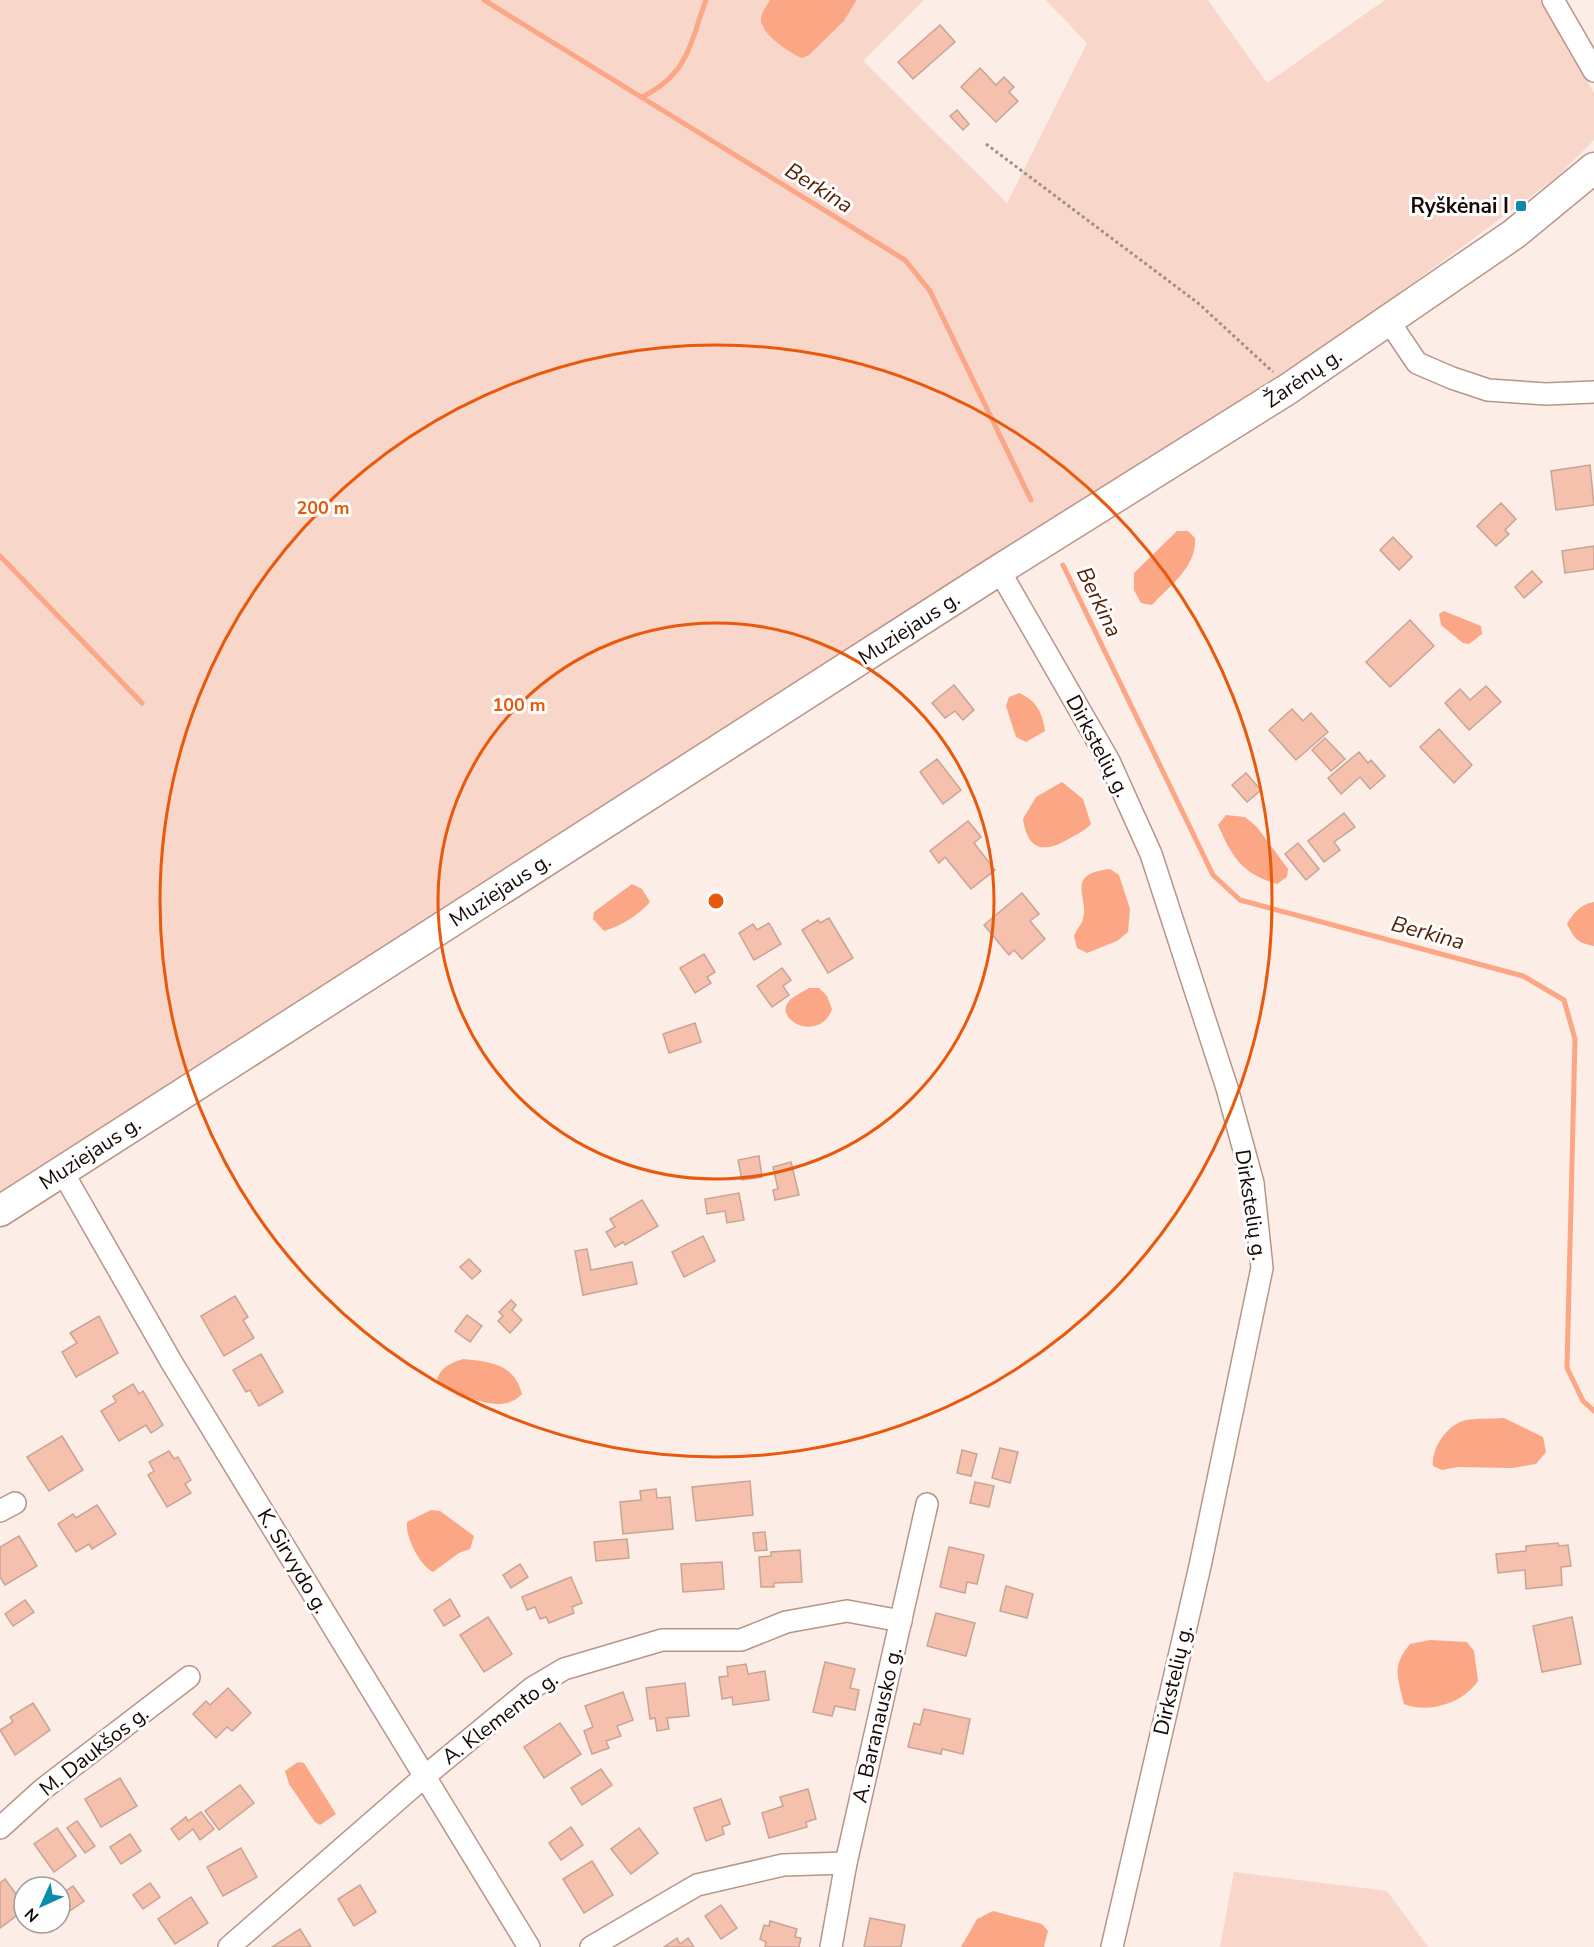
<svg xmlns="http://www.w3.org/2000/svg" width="1594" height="1947" font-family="'Nunito Sans',sans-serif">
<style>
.green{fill:#f8d6c9}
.water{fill:#fba684}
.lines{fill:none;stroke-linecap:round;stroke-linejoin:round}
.stream{stroke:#fba684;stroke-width:5}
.building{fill:#f5c0ac;stroke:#c9a495;stroke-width:1.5}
.minor-casing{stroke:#b99587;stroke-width:24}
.secondary-casing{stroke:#b99587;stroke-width:33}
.path{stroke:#9e8f8a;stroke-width:3;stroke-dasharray:3 3;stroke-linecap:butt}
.minor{stroke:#fff;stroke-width:21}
.secondary{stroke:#fff;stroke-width:30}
.ring{fill:none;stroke:#e8590c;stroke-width:3}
.poi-dot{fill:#0b8cad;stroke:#fefefe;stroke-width:2}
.labels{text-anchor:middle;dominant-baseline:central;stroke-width:6;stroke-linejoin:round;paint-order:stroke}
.poi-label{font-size:21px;font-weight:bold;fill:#150805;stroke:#fefefe;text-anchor:end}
.street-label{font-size:21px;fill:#150805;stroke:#fefefe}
.water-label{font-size:22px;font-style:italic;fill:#56210a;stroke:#fefefe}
.centre{fill:#e8590c;stroke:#fefefe;stroke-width:3}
.ring-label{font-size:18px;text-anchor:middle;font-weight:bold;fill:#e8590c;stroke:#fefefe;stroke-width:6;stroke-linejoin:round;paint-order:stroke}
</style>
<rect width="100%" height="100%" fill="#fdede7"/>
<g class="green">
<path d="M0,0H770L765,8L762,27L783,47L802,57L809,55L844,21L856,0H924L863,61L1007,203L1087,43L1046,0H1208L1267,83L1385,0H1540L1594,93V140L1557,177L1346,332L0,1196Z"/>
<path d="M1234,1872L1387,1891L1428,1947H1220Z"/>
</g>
<g class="water">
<path d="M770,0H856V1L844,21L809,55L802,58C790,53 759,33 761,18C762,12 767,5 770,0Z"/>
<path d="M1177,531H1188L1195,538C1197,567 1170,585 1152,605L1141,603L1134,590V573Z"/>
<path d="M1444,611L1481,626L1482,634L1469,644L1463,643L1441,625L1439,614Z"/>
<path d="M1019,693C1037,701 1042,712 1045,731L1026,742L1016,737L1006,706L1009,697Z"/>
<path d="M1062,782L1083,799L1091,824C1086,830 1079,833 1072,837C1046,853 1028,853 1023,819L1036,797Z"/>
<path d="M1226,815L1245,817L1257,827L1288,869L1287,877L1277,884C1242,874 1232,857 1218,825Z"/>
<path d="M1110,869L1119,875L1130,909L1128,932L1117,941L1087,953L1077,948L1074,936C1076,930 1082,924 1083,919C1090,898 1063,874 1110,869Z"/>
<path d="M632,884L642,889L650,902C639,915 621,926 604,931L593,919L594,912Z"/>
<path d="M1594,902V946C1577,943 1574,938 1567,924C1574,912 1580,905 1594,902Z"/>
<path d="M809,988H819L827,996L832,1009C820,1043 773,1021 789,1001C793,996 803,992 809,988Z"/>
<path d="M463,1359C492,1362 514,1364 522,1394C501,1416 468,1396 442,1387L437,1379C442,1366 451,1363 463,1359Z"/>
<path d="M1504,1418L1543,1437L1546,1452L1536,1464L1512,1468L1458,1467L1442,1470L1433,1466C1431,1449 1447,1424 1466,1420C1478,1418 1491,1419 1504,1418Z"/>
<path d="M431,1510L440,1511L474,1536L470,1549L459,1553L433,1572C420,1565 405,1537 407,1522Z"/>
<path d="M1430,1640L1467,1642L1474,1651L1478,1681C1463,1703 1429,1714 1404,1704C1398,1677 1391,1667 1410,1644Z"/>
<path d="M298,1762L304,1763L336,1814L320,1825L315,1822L289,1784L285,1771Z"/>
<path d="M993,1911L1042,1924L1048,1931L1044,1947H961L977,1919Z"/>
</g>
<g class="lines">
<g class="stream">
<path d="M484,0L905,260L930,291L1031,500"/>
<path d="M642,97C689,73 689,46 706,0"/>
<path d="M0,556L142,703"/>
<path d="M1063,565L1213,875L1240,900L1523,976L1564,1000L1575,1039L1567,1368L1583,1401L1594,1411"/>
</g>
</g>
<g class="building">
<path d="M940,25L955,42L913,79L898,62Z"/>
<path d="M980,68L996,85L1004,77L1014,87L1009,92L1018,101L996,122L961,87Z"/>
<path d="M957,110L969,124L963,130L950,116Z"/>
<path d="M1590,465L1594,505L1556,510L1551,471Z"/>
<path d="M1501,503L1516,519L1505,530L1509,534L1496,546L1477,526Z"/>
<path d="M1393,537L1412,557L1399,570L1380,550Z"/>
<path d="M1594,546V569L1565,573L1562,551Z"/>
<path d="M1532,571L1542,582L1524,598L1515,587Z"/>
<path d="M1410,620L1434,646L1390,687L1366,662Z"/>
<path d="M954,685L974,710L963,720L955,711L945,718L932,703Z"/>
<path d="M1486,686L1501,702L1469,730L1445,703L1460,689L1470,700Z"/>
<path d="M1292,709L1303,721L1311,713L1328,732L1296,760L1269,730Z"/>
<path d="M1439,729L1472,765L1454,783L1420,747Z"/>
<path d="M1325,738L1345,759L1331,771L1312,750Z"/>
<path d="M1359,752L1368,763L1371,760L1385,776L1370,789L1360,777L1341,794L1328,778Z"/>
<path d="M937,759L961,790L943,804L920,772Z"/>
<path d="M1246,773L1261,790L1247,802L1232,785Z"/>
<path d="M1344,813L1355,827L1334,842L1340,850L1324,862L1308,841Z"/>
<path d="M968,821L981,837L974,843L995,870L971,889L945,857L939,863L930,851Z"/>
<path d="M1298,843L1319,869L1306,880L1285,854Z"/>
<path d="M1022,893L1039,914L1030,921L1045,939L1022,959L1014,950L1009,955L984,925Z"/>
<path d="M829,918L853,958L828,973L802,930L818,920L820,923Z"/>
<path d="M769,923L781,944L754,960L739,933L753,924L757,930Z"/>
<path d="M704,954L715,972L707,977L711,983L695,993L680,968Z"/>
<path d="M782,968L791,980L783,986L789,995L772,1007L757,986Z"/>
<path d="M695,1023L701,1042L669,1053L663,1034Z"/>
<path d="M759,1156L762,1177L742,1180L738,1160Z"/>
<path d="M791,1162L799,1195L775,1200L773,1190L778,1189L773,1167Z"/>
<path d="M739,1193L744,1220L727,1223L725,1211L707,1214L705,1199Z"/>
<path d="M642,1200L658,1226L625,1245L623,1242L615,1247L606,1232L615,1227L610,1219Z"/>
<path d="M703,1236L715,1261L684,1277L672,1252Z"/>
<path d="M587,1249L591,1270L632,1262L637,1284L583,1295L575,1251Z"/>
<path d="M469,1259L481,1271L472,1279L460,1267Z"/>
<path d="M235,1296L248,1317L243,1320L254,1338L224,1356L201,1316Z"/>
<path d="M511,1300L516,1305L512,1310L522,1320L510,1333L498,1321L503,1316L499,1312Z"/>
<path d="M467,1315L482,1326L470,1342L455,1331Z"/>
<path d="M99,1316L118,1353L76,1377L62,1352L77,1343L70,1333Z"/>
<path d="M261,1354L283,1392L259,1406L250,1390L246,1392L233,1370Z"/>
<path d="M133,1384L139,1394L143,1391L163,1425L151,1433L146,1425L119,1441L101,1411L116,1402L113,1396Z"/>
<path d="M62,1436L83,1470L49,1491L27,1457Z"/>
<path d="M1000,1448L1018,1452L1010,1483L992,1478Z"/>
<path d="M962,1450L977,1454L971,1476L957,1473Z"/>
<path d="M169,1451L174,1459L178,1457L191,1480L185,1484L191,1493L167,1507L148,1475L154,1471L149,1462Z"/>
<path d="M750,1481L753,1515L696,1521L692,1487Z"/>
<path d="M975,1482L994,1486L989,1507L970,1503Z"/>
<path d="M656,1489L657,1498L670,1497L673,1529L623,1534L620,1502L641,1500L640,1491Z"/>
<path d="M97,1505L116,1534L92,1549L89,1544L76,1552L58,1524L73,1514L76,1518Z"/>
<path d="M765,1532L767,1550L755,1551L753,1533Z"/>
<path d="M19,1536L37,1566L5,1585L0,1577V1547Z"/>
<path d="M627,1539L629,1558L596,1561L594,1542Z"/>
<path d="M1558,1543L1559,1546L1568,1545L1571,1566L1561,1567L1562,1585L1526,1589L1525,1570L1498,1573L1496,1554L1526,1551V1546Z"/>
<path d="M949,1547L984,1555L977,1584L967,1582L965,1593L940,1587Z"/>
<path d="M800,1550L802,1582L774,1583V1587H761L759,1557L771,1556V1552Z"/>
<path d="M722,1562L724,1589L683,1592L681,1564Z"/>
<path d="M520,1564L528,1577L511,1588L503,1575Z"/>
<path d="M571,1577L582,1603L572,1607L574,1613L549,1623L546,1617L540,1619L535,1607L527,1610L522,1597Z"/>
<path d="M1006,1586L1033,1594L1027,1618L1000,1611Z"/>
<path d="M450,1599L460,1616L444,1626L434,1610Z"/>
<path d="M25,1600L34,1612L13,1626L5,1614Z"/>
<path d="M936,1613L975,1623L966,1656L927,1646Z"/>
<path d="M488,1617L512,1654L484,1672L460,1635Z"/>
<path d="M1572,1617L1581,1664L1542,1672L1533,1626Z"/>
<path d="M825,1662L855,1669L850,1688L859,1690L855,1710L835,1706L832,1716L813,1712Z"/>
<path d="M746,1664L748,1674L765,1671L769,1700L733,1705L732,1697L722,1699L719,1677L728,1676L727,1667Z"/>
<path d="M685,1683L689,1716L667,1718L669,1729L657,1731L655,1718L650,1719L646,1688Z"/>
<path d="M228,1688L251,1713L232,1731L227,1727L216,1738L193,1714L206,1701L210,1705Z"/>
<path d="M623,1692L633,1720L617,1726L621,1736L606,1741L609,1748L592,1754L584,1731L593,1727L585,1706Z"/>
<path d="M33,1703L50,1730L15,1755L0,1730L13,1722L10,1717Z"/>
<path d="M924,1709L970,1719L963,1754L942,1749L941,1754L908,1747L914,1723L920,1725Z"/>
<path d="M560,1723L581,1754L544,1778L524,1747Z"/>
<path d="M601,1769L612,1785L582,1805L571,1788Z"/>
<path d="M120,1778L137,1806L101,1827L85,1799Z"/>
<path d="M240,1785L254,1803L219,1830L205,1811Z"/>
<path d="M808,1789L816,1819L806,1822L807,1827L769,1838L762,1813L783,1806L780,1797Z"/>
<path d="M721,1799L730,1824L722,1827L724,1834L706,1841L694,1808Z"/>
<path d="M201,1812L214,1829L200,1840L193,1829L179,1840L171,1829L186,1817L188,1821Z"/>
<path d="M77,1821L95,1846L85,1853L67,1828Z"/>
<path d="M571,1827L583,1845L561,1860L549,1843Z"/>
<path d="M57,1828L76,1856L54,1872L34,1844Z"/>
<path d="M639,1828L658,1853L631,1874L611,1849Z"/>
<path d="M130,1834L141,1851L121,1864L110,1847Z"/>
<path d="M241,1848L257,1877L223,1896L207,1867Z"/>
<path d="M592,1861L613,1895L584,1913L563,1879Z"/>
<path d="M5,1879L24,1905V1910L0,1928V1883Z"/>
<path d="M150,1883L160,1897L143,1909L133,1895Z"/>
<path d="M360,1885L376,1912L354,1926L338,1899Z"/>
<path d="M73,1886L84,1901L64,1915L60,1910V1895Z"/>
<path d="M191,1897L208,1923L175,1944L158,1919Z"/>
<path d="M721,1905L737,1928L721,1939L705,1916Z"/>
<path d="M870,1918L905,1925L901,1947H864Z"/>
<path d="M770,1921L797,1929L795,1937L801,1938L799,1947H765L766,1942L760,1939L764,1925L769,1926Z"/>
<path d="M300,1929L311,1947H272Z"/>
<path d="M677,1938L680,1944L688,1938L694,1947H664Z"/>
</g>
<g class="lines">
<g class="minor-casing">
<g id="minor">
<path d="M1553,0L1594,71"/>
<path d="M1388,320L1417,363L1452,378L1488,390L1546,394L1594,392"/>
<path d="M999,570L1109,761L1151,854L1227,1088L1253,1183L1262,1268L1200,1566L1112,1947"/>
<path d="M62,1171L172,1363L529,1947"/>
<path d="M0,1511L15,1503"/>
<path d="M0,1828L43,1789L189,1677"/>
<path d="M229,1947L424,1777L532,1688L564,1669L662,1640H741L786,1622L847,1611L901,1621"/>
<path d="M591,1947L697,1885L783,1865L846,1863"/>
<path d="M831,1947L846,1863L927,1504"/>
</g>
</g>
<g class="secondary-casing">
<path id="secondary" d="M0,1211L999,570L1288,389L1514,234L1594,168"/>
</g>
<path class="path" d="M986,144L1198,303L1273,372"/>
<use href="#minor" class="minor"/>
<use href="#secondary" class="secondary"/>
</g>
<g class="ring">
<circle cx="716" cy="901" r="278"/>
<circle cx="716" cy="901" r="556"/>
</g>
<rect class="poi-dot" x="1515" y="200" width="12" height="12" rx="3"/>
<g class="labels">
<g class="poi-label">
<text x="1509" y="206">Ryškėnai I</text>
</g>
<g class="street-label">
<text transform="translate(1303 378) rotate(-34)">Žarėnų g.</text>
<text transform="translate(909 628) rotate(-33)">Muziejaus g.</text>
<text transform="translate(1098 746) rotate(62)">Dirkstelių g.</text>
<text transform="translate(500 890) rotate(-33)">Muziejaus g.</text>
<text transform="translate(90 1153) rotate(-33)">Muziejaus g.</text>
<text transform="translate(1251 1205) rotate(81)">Dirkstelių g.</text>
<text transform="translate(293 1561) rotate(59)">K. Sirvydo g.</text>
<text transform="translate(1173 1680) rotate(-77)">Dirkstelių g.</text>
<text transform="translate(500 1718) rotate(-37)">A. Klemento g.</text>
<text transform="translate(877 1725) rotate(-77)">A. Baranausko g.</text>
<text transform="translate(94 1751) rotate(-38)">M. Daukšos g.</text>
</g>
<g class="water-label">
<text transform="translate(819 188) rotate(32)">Berkina</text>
<text transform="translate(1099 602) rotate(64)">Berkina</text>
<text transform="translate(1428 933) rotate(15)">Berkina</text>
</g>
</g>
<circle cx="716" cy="901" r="9" class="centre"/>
<g class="ring-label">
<text x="323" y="514">200 m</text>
<text x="519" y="711">100 m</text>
</g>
<g transform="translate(42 1905) rotate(225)"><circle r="28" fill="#fefefe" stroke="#a19c9a" stroke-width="1.5"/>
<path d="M0-4.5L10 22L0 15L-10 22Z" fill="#0b8cad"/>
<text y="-9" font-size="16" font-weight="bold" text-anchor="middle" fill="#150805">N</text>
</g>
</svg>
